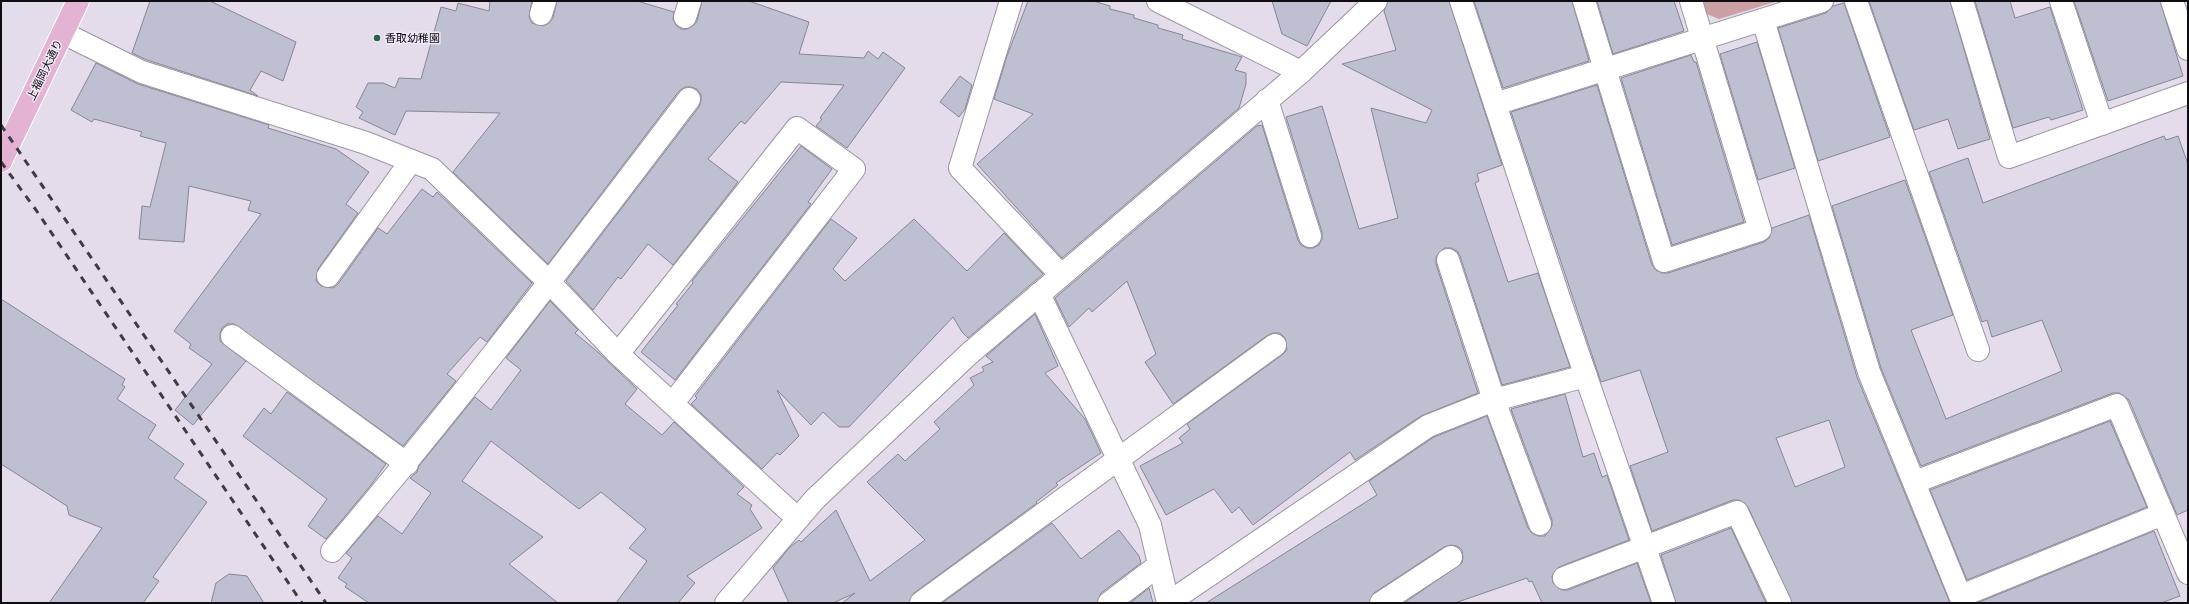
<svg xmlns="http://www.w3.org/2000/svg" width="2189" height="604" font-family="Rubik,'Noto Sans JP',sans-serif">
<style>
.green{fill:#cba0a4}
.building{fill:#bebfd1;stroke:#858696;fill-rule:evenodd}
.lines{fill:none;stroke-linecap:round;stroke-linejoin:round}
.minor-casing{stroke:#9c93a3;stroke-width:24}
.major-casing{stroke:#fff;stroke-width:24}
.minor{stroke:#fff;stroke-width:22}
.major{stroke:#e4b3d3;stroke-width:22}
.rail{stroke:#403b43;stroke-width:3;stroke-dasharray:7 7;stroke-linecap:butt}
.poi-dot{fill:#2a634b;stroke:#f2e8f8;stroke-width:1.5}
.labels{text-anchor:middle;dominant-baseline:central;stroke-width:3;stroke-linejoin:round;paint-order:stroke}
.poi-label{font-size:11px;fill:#100d12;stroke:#f2e8f8;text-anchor:start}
.street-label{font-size:11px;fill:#100d12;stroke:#f2e8f8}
</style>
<rect width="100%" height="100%" fill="#e4dbeb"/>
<path class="green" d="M1703,1H1778L1719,19L1707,14Z"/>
<g class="building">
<path d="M150,1H210L296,42L283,81L261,71L250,90L258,96L147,60L132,53Z"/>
<path d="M490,1H532L529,17L532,23L543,26L549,23L553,18L557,1H637L674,12L673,19L676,25L681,29H687L693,26L697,21L702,1H749L809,22L799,54L864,58L868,51L878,59L883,52L905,68L847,148L816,126L822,119L820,118L844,85L781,82L745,124L741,121L708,159L738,182L673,265L648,244L621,279L618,277L593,310L566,281L699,107L701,101V95L697,89L691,87H685L679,91L548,264L453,172L500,113L406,111L395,135L359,118L363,112L356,107L368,83H383L395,88L399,78L421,79L441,7L456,11L458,3L489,11Z"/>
<path d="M1028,1H1093L1110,6V9L1134,15V18L1158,25V28L1183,35L1182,39L1242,57L1235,70L1246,73V84L1239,108L1062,258L977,164L1033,114L994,99L1007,56Z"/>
<path d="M1272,1H1331L1307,46L1282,34Z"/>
<path d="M1388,1H1449L1502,165L1477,174L1479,181L1475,183L1508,282L1538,273L1570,367L1502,385L1460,256L1457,251L1451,248H1444L1436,257V264L1478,393L1421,416L1355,460L1350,452L1253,525L1239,507L1232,513L1214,489L1166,515L1140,466L1183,443L1179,438L1190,429L1187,424L1282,355L1287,350L1285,338L1280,333H1273L1268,335L1173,404L1145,362L1156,354L1127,281L1092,312L1089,308L1069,327L1055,298L1257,126L1262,125L1298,240L1301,245L1307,248H1313L1319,245L1322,239V232L1286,117L1322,106L1359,229L1398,218L1371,108L1426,123L1432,110L1342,64L1396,50L1384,11Z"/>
<path d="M1474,1H1572L1589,61L1503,88Z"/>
<path d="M1597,1H1674L1684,31L1613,54Z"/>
<path d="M1869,1H1950L1990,139L1958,149L1948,119L1914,130Z"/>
<path d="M1975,1H2010L2015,18L2050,7L2083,110L2051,120L2049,117L2013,128Z"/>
<path d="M2074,1H2160L2183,76L2108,101Z"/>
<path d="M1844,3L1890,137L1818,161L1778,28L1826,13L1833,6Z"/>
<path d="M1757,42L1795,168L1758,180L1720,54Z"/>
<path d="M1691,55L1694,62H1696L1744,222L1672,245L1621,78Z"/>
<path d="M96,63L138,84L269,125L268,128L336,149L369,172L346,204L358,213L318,269L316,281L321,286L333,288L338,284L378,228L387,234L422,189L433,197L437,192L532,283L487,342L480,337L447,374L456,381L403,446L234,324H227L222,328L220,334V341L246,361L193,425L175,410L212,364L189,348L191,344L174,331L261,214L248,210L251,201L189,186L184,242L139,239L142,206L150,207L166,143L140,136L142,132L94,119L92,122L71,110Z"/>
<path d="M960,76L972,85L965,109L959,117L940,102Z"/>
<path d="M1597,85L1652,265L1656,270L1662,273H1668L1764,242L1769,238L1772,228L1809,215L1857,377L1950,603H1792L1748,507L1739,500H1733L1652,531L1630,466L1668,452L1640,370L1601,382L1511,112ZM1829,420L1845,467L1795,487L1776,438Z"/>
<path d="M2164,136L2166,140L2178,136L2188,164V510L2177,515L2129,400L2119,393H2113L1921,466L1881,368L1832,206L1905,180L1953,315L1911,330L1946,419L2062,371L2042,320L1992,337L1987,320L1982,322L1929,172L1968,158L1983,203Z"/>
<path d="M801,146L832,169L808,202L811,204L675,380L641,352L678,305L676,304L693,283L692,281Z"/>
<path d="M831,219L857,238L833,269L845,281L914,219L967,271L1004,233L1043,274L968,338L962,332L953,317L849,427H839L823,412L811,425L777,390L799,436L780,455L777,453L762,469L691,404L697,398L695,396Z"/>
<path d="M1,299L125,379L122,385L125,387L117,399L156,425L148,438L184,464L174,478L207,502L153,577L159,581L143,603H49L102,528L69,515L67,506L1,464Z"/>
<path d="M550,301L578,330L575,333L599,353L637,389L625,404L662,435L674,422L744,487L737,494L752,505L750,509L762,528L687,576L695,583L678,603H616L647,561L629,548L646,529L601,492L579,509L491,441L462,481L543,537L509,564L558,603H369L345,587L347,584L338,578L352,558L346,553L378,516L402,534L431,493L410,478L417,472L419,466L475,397L491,410L521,370L506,358Z"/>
<path d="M1035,314L1058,366L1045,373L1085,419L1101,453L1056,483L1058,485L1036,502L1037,503L914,593L909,603H842L855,593L833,603H789L773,568L789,548L799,540L801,542L836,510L870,581L925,540L867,482L898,454L905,461L940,429L934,422L974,385L970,378L984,371L982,367L993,362L986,356Z"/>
<path d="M287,392L386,464L371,485L326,539L308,526L327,499L243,436L264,408L271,414Z"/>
<path d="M1565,394L1583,457L1594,453L1602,477L1607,475L1629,540L1559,567L1552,576L1553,583L1562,590H1568L1637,563L1651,603H1542L1532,581L1529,582L1527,578L1455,603H1404L1462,563L1463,557L1462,550L1457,546L1451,545L1444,547L1374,593L1369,603H1206L1377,495L1369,481L1434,437L1487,416L1528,528L1532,533L1538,536H1545L1552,526V520L1511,409Z"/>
<path d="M2110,421L2147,507L1967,580L1930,490Z"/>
<path d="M1052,523L1081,559L1119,530L1139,556L1141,563L1101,593L1097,603H942Z"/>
<path d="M1731,528L1766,603H1676L1661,555Z"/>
<path d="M2154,531L2180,596L2161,603H1977Z"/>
<path d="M229,574L247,576L264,603H211L216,583Z"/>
<path d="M1149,588L1153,603H1130Z"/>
</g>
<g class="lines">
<g class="minor-casing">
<g id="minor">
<path d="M1011,1L960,168L1061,275"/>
<path d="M1158,1L1301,72"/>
<path d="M1461,1L1560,301L1664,603"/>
<path d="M1584,1L1664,261L1760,230L1691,1"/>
<path d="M1856,1L1978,350"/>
<path d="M1962,1L2009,157L2188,93"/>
<path d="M2061,1L2102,124"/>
<path d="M2172,1L2188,49"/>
<path d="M541,14L545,1"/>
<path d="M685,17L690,1"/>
<path d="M1763,20L1869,372L1963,603"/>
<path d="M63,33L142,72L366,143L432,169L550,283L618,354L797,518"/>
<path d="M1267,100L1310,236"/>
<path d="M1495,104L1822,1"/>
<path d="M1448,260L1494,400L1540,524"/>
<path d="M328,276L411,161"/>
<path d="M1039,294L1150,525L1168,603"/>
<path d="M232,336L407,464"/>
<path d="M618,354L797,128L854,169L673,403"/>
<path d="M1915,482L2117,405L2188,573"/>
<path d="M332,551C457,405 573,252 689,99"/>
<path d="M1564,578L1737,512L1780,603"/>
<path d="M1961,596L2163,514"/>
<path d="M726,603L815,499L970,353L1301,72L1376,1"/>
<path d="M921,603L1275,345"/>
<path d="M1109,603L1159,565"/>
<path d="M1168,603L1428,426L1494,400L1586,376"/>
<path d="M1381,603L1451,557"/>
</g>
</g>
<g class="major-casing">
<path id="major" d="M1,161L78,1"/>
</g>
<use href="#minor" class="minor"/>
<use href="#major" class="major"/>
<g class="rail">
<path d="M1,125L326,603"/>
<path d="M1,162L36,210L302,603"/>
</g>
</g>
<circle class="poi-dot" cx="377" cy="38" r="4"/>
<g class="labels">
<g class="poi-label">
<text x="385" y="38">香取幼稚園</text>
</g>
<g class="street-label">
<text transform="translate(45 70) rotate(-64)">上福岡大通り</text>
</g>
</g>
<rect width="2189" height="604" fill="none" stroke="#100d12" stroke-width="4"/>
</svg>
